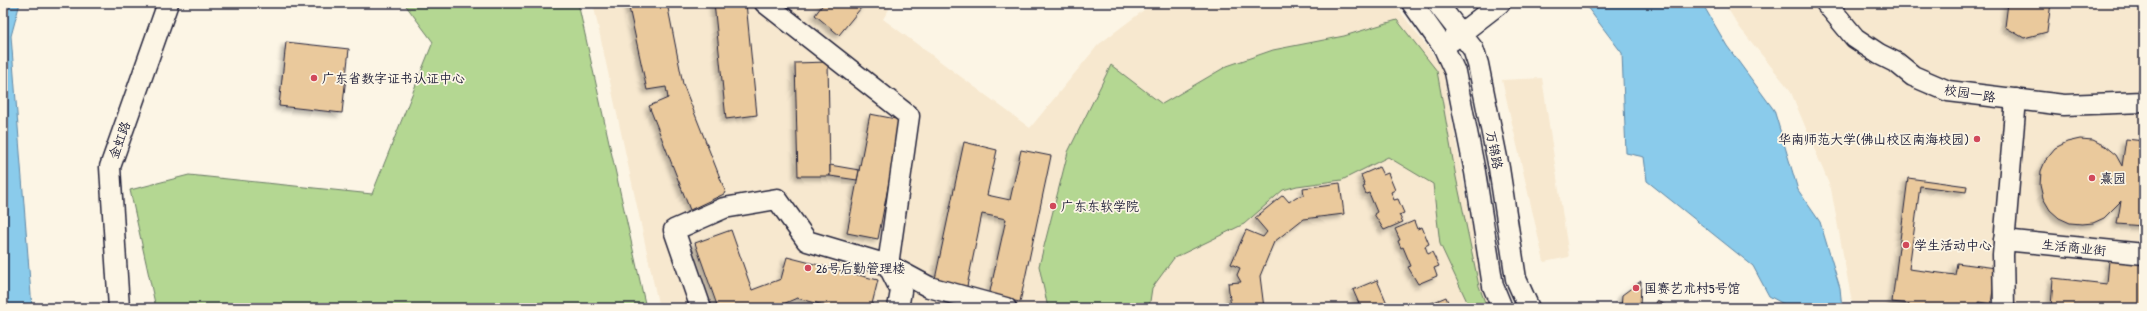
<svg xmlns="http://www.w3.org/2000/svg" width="2147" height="311" font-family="'Patrick Hand','LXGW WenKai TC',sans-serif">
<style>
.built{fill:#f7e8cf}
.green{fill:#b4d792;stroke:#6b7c66}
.water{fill:#8acbeb;stroke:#6087a5}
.building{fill:#eac99c;stroke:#22223b;filter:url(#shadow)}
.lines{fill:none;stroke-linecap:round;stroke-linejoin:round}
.minor-casing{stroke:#22223b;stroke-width:23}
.minor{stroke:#fcf5e5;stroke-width:20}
.poi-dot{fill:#d1495b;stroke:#fcf5e5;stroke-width:1.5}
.labels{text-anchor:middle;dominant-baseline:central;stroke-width:3.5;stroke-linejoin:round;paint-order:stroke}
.poi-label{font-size:13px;fill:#22223b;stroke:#fcf5e5;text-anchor:start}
.street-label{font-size:13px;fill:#22223b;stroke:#fcf5e5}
</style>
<defs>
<filter id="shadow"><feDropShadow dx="-3.5" dy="3.5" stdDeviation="2" flood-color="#0004"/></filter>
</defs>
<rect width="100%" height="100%" fill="#fcf5e5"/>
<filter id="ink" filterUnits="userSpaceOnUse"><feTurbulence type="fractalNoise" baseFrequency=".025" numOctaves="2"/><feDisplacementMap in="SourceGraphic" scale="8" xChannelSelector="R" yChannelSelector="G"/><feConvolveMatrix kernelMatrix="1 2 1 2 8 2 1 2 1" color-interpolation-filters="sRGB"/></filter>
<g filter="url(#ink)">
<g class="built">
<path d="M593,3H893L883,19L1030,128L1098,45L1153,3H1394L1442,67L1483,284L1492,308H659Z"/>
<path d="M1724,3H2144V308H1853L1831,189L1790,90L1740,28Z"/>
<path d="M1542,78L1569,257L1544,262L1502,80Z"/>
</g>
<g class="green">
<path d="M404,3H578L646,308H156L130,190L189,175L372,194L433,42Z"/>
<path d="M1397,20L1437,71L1456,177L1479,286L1487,308H1470L1440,244L1433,184L1388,157L1342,180L1297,186L1283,190L1244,224L1174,258L1152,288L1149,308H1048L1039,266L1068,152L1111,65L1162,104L1227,66L1273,50L1344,36Z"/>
</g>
<g class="water">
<path d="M3,3H20L11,36L32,308H3Z"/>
<path d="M1034,3H1118L1116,5H1036Z"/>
<path d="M1584,3H1702L1727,46L1774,110L1798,190L1820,222L1840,288L1842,308H1791L1769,296L1753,266L1647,181L1644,157L1626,153L1622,53Z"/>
</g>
<g class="building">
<path d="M628,3H667L683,84L726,193L690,210L649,106L668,98L666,87L647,90Z"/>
<path d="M714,3H746L757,115L726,119Z"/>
<path d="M824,3H865L839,35L815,15Z"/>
<path d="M2008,3H2051L2047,32L2024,38L2005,27Z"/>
<path d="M286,42L349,49L342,113L279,106Z"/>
<path d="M828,62L830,176H798L795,63Z"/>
<path d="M870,114L901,120L878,239L847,233Z"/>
<path d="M2080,139L2093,140L2105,146L2116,155L2122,166L2126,139L2144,141V226L2117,224L2121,201L2104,218L2093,223L2082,224L2070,223L2059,218L2050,210L2043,198L2040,185L2041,171L2046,159L2055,148L2067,142Z"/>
<path d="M964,142L997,150L987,195L1010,200L1021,150L1051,156L1020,302L989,296L1006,219L982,214L966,291L934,284Z"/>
<path d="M830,165L859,170L857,180L830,176Z"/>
<path d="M1379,167L1383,175L1388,173L1395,190L1391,192L1394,200L1398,199L1404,213L1399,215L1403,222L1384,230L1374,214L1377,212L1369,193L1366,194L1363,187L1365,186L1361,175Z"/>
<path d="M1908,178L1967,186L1966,192L1920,186L1909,269L1955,275L1957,263L1996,268L1991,304L1979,302V308H1908L1909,304L1892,302Z"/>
<path d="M1340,183L1344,214L1303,219L1274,242L1260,276L1264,308H1231L1228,283L1241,282L1237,275L1240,268L1231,264L1246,230L1263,237L1267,232L1255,218L1283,195L1289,202L1296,197L1304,195L1303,188Z"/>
<path d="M1414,221L1417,229L1422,227L1429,244L1425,246L1428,254L1432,252L1439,266L1434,268L1437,276L1418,284L1408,267L1411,266L1403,247L1401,248L1398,241L1400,240L1395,229Z"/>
<path d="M731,230L752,290L781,279L787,257L878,280L871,308H835L797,298L774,308H718L695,243Z"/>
<path d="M2109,260L2144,264V308H2051L2053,278L2107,284Z"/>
<path d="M1377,280L1389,308H1361L1353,290Z"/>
<path d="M1641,281L1640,308H1621L1622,295Z"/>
<path d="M1446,297L1449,305L1454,303L1456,308H1428L1427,305Z"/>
<path d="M1657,301L1671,308H1654Z"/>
</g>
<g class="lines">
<g class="minor-casing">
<g id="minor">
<path d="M765,3L909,116L888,265L901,291L898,308"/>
<path d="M1412,3L1444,48L1455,72L1475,172L1493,286L1502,308"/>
<path d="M1437,3L1473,49L1478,64L1499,168L1516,279L1529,308"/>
<path d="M1826,3L1855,38L1879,54L1897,63L1913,76L1948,91L2064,105L2144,102"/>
<path d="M1451,41L1500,3"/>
<path d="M2004,240L2144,254"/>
<path d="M119,308L110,167L168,3"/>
<path d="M701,308L674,230L724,208L777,199L807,241L888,265L929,287L1006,308"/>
<path d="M2004,308L2003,255L2016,99"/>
</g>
</g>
<use href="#minor" class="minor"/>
</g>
</g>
<g class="poi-dot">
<circle cx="314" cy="78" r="4"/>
<circle cx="1977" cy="139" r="4"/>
<circle cx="2092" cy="178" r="4"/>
<circle cx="1053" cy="206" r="4"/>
<circle cx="1906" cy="245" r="4"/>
<circle cx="808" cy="268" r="4"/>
<circle cx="1636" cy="288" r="4"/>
</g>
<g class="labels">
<g class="poi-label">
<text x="322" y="78">广东省数字证书认证中心</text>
<text x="1969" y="139" text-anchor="end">华南师范大学(佛山校区南海校园)</text>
<text x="2100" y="178">熹园</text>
<text x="1061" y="206">广东东软学院</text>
<text x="1914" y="245">学生活动中心</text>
<text x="816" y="268">26号后勤管理楼</text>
<text x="1644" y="288">国赛艺术村5号馆</text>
</g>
<g class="street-label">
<text transform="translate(1970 93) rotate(9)">校园一路</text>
<text transform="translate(119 140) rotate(-70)">金虹路</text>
<text transform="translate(1495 150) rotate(79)">万锦路</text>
<text transform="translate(2074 247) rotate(6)">生活商业街</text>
</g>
</g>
<rect width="2147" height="311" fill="none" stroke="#fcf5e5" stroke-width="16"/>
<rect x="8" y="8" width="2131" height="295" fill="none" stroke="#22223b" stroke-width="1.5" filter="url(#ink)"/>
</svg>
